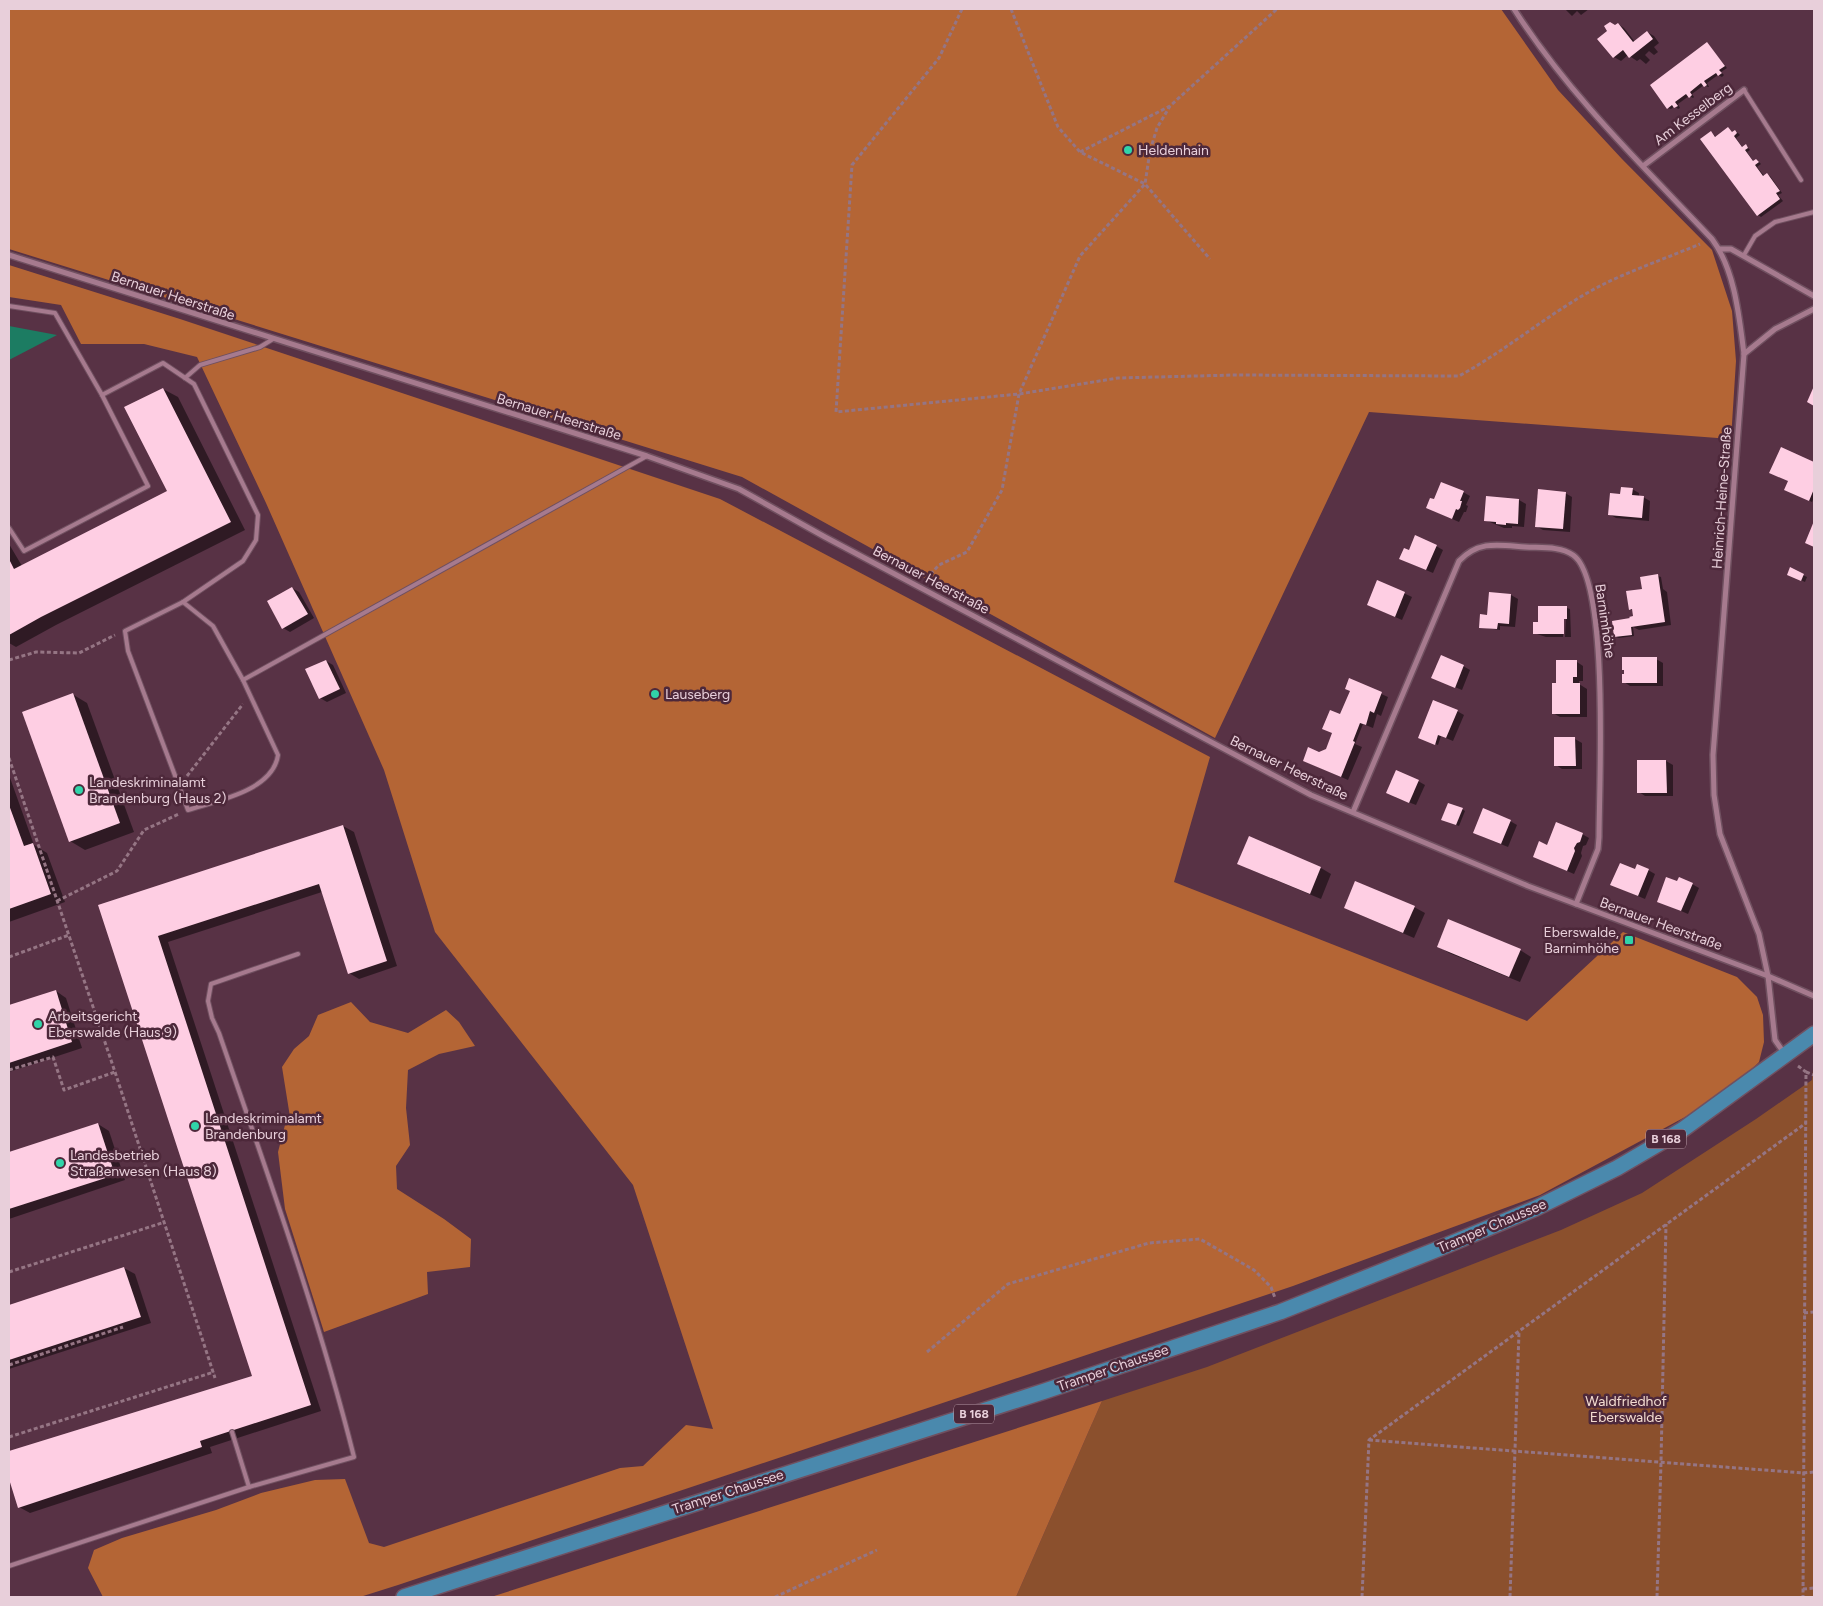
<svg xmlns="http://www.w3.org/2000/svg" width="1823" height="1606" font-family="Figtree,sans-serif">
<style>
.green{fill:#8b502d}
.forest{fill:#b46535}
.water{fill:#1c7c62}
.shadow{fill:#0007}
.building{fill:#fecee3}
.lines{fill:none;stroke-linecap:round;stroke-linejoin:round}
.lane-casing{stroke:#705060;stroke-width:6}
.street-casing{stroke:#705060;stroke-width:8}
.primary-casing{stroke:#705060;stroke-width:18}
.path{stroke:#957584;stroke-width:3;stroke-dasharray:4 2.5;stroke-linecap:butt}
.lane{stroke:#a67a8e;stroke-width:4}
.street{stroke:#a67a8e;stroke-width:5}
.primary{stroke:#4a89ad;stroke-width:15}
.poi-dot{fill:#30d4a9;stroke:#4d283a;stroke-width:2}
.labels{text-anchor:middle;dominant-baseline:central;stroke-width:5;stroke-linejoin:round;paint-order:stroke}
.shield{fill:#4d283a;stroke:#ba9daa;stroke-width:1}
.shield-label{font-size:12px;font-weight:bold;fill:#e8cfda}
.street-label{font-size:14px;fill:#e8cfda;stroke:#4d283a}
.poi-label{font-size:14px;fill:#e8cfda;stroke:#4d283a;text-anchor:start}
.park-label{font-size:14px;fill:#f3dcd0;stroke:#4d283a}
</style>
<rect width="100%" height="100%" fill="#583245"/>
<path class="green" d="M1814,1060V1597H1016L1102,1401L1207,1367L1561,1230L1642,1193L1756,1119L1812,1080Z"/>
<g class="forest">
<path d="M9,9H1501L1558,90L1622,159L1712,250L1732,311L1736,361L1731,439L1369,412L1215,738L742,477L9,249Z"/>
<path d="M9,265L180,319L720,499L1210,757L1174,882L1527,1021L1623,932L1737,977L1757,997L1763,1015L1764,1042L1759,1062L1744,1077L1713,1102L1540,1195L1293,1286L398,1585L360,1597H103L88,1568L94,1550L122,1538L216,1510L261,1493L315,1480L345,1479L369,1543L384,1547L620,1468L643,1466L686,1425L713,1429L633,1185L435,932L384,770L266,503L197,357L144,344H81L61,305L9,297Z"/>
<path d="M351,1002L370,1022L408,1033L446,1010L459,1022L475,1046L439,1054L408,1070L406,1108L410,1145L396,1166L397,1189L444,1219L471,1239L470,1267L427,1272L428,1294L324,1332L285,1209L278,1152L285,1125L290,1117L282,1067L294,1049L309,1036L318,1015Z"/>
<path d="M1102,1401L1016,1597H491Z"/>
</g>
<path class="water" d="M9,326L57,335L9,360Z"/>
<g class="shadow">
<path d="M1565,9H1589L1581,15L1577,11L1572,16Z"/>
<path d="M1618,24L1624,28L1635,42L1647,32L1654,36L1659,43L1654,47L1658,52L1654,55L1649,51L1645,55L1650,60L1646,64L1640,59L1637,61L1628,55L1621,61L1614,57L1616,26Z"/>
<path d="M1707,44L1727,68L1721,72L1724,75L1722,77L1718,75L1707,83L1709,87H1708L1704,85L1692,94L1694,97L1693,98L1689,96L1678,104L1680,108L1678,109L1675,106L1671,109L1668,108Z"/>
<path d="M1728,128L1733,133L1735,132L1738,133L1740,135L1736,138L1743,148L1746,146L1750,150L1747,152L1754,162L1756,160L1759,162L1761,164L1757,167L1765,177L1767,175L1770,176L1782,193L1778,195L1783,201L1761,217L1758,215L1702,139L1711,132L1716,137Z"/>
<path d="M163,389L178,397L245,530L56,625L16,647L9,643V544L22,566L168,492Z"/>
<path d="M1782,449L1814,464V497L1812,502L1788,491L1789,481Z"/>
<path d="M1632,489L1639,493V496L1643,497L1650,501L1649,521L1616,518L1609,514L1622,495Z"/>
<path d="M1463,492L1470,496L1466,505L1468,506L1466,512H1464L1459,522L1434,511V501Z"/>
<path d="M1565,493L1572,497L1570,532L1543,530L1536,526Z"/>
<path d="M1487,497L1519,500L1526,504L1524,527L1512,526V528H1504L1485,520Z"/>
<path d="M1436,546L1443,550L1433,573L1407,562L1410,552Z"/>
<path d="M1790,569L1807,577L1805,582L1788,574Z"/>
<path d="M1658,576L1661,577L1663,589L1667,592L1671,625L1639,630L1633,627L1634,636L1619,638L1616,637L1635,617L1634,611L1630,609Z"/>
<path d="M1378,581L1412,597L1402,620L1368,605Z"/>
<path d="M292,588L299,592L314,618L290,632L283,628Z"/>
<path d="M1490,594L1511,595L1518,599L1515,627L1500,626V630L1480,627L1487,616Z"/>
<path d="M1539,608H1567L1570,609L1571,637H1565L1566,617H1563V637H1546L1534,633L1539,623Z"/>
<path d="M1656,659L1663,663V686H1630L1624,682Z"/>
<path d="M326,661L333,665L346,693L327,702L320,698Z"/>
<path d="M1577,662L1583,666V681H1579V684L1587,689V717H1560L1553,713L1558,685Z"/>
<path d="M1463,666L1470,670L1462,690L1440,681Z"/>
<path d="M1350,680L1388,697L1381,716L1377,714L1373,728L1363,724L1355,744L1362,747L1348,780L1304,761L1327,750L1351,691Z"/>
<path d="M72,694L87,703L134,832L85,850L70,841Z"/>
<path d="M1457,711L1464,715L1453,741L1441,736L1438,745L1422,739Z"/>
<path d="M1556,738L1575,739L1582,743V769H1562L1556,765Z"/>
<path d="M1638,761H1666L1673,765V796H1645L1639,792Z"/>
<path d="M9,775L34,845L47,853L65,902L9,922Z"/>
<path d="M1418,781L1425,785L1416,805L1395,797Z"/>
<path d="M1462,809L1465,811L1459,826L1446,821Z"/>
<path d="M1510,821L1517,825L1508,847L1481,836Z"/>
<path d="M343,826L354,832L397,966L359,979L349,973L322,892L168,942L321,1411L210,1447L212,1453L30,1513L19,1507L9,1475V1453L253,1377L100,906Z"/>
<path d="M1582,834L1589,838L1586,845L1583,846L1581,853L1582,856L1574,874L1542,860L1548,846Z"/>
<path d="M1250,838L1321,868L1331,874L1321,899L1249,869L1239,863Z"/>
<path d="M1636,870H1648L1655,874L1645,899L1612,885Z"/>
<path d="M1692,884L1699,888L1688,914L1658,901Z"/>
<path d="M1345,907H1414L1425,913L1414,938L1356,913Z"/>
<path d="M1449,921L1520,950L1531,957L1520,982L1449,953L1438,946Z"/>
<path d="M56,991L66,998L82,1048L9,1072V1007Z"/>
<path d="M98,1124L109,1131L125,1180L9,1219V1154Z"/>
<path d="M124,1268L135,1274L151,1323L9,1369V1306Z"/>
</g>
<g class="building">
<path d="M1610,22L1615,25L1618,23L1633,42L1647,31L1653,39L1629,58L1623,50L1613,58L1597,39L1607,31L1604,26Z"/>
<path d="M1707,42L1725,66L1719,70L1722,73L1718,76L1716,73L1704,81L1707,85L1704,87L1701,83L1690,92L1692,95L1689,98L1686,94L1675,102L1678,106L1674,108L1672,105L1667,109L1650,85Z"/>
<path d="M1728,127L1732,132L1735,130L1737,133L1734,136L1742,147L1746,144L1748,148L1745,150L1753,161L1756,159L1759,162L1755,165L1763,176L1767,173L1780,191L1776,193L1780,199L1757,216L1700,139L1711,131L1715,137Z"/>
<path d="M1814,386V406L1807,402Z"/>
<path d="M163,388L231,522L41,617L9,635V559L14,569L167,491L124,407Z"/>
<path d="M1781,447L1814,462V489L1809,501L1784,490L1788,481L1769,473Z"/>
<path d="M1441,482L1464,491L1460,501H1462L1460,508L1458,510L1456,509L1452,519L1426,508L1430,498L1434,499Z"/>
<path d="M1621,487L1633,488L1632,495L1644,496L1642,518L1608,515L1610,493L1620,494Z"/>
<path d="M1538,489L1566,492L1563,529L1535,527Z"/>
<path d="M1486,496L1519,499L1518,524L1506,523V525L1496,524V522L1484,521Z"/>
<path d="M1814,521V547L1805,543Z"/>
<path d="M1415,535L1437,545L1426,570L1399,559L1404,548L1409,550Z"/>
<path d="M1790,567L1804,574L1801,581L1787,575Z"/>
<path d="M1658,574L1665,622L1631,627L1632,635L1614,637L1612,621L1630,618L1629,617L1633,616L1632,609L1629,610L1626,591L1642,589L1640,577Z"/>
<path d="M1377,580L1405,592L1395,617L1367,605Z"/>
<path d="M292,587L308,614L282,629L267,601Z"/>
<path d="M1489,592L1511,594L1509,624L1498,623L1497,629L1479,628L1480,614L1487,615Z"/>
<path d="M1538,606H1567V619H1564V634H1533V622H1538Z"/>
<path d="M1441,655L1464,665L1455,688L1431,678Z"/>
<path d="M1622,657H1657V683H1622V674H1624V670H1622Z"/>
<path d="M326,660L340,689L319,699L305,669Z"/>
<path d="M1556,660H1577V677H1573V683H1580V714H1552V683H1556Z"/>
<path d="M1349,678L1382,692L1374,713L1370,711L1366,725L1360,723L1353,741L1355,742L1341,777L1303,761L1308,747L1319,752L1326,749L1332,733L1322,729L1330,710L1340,714L1350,691L1345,689Z"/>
<path d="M73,693L120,823L69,842L22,712Z"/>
<path d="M1433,700L1458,710L1446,738L1438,735L1435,745L1418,738Z"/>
<path d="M1554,737H1575L1576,766H1554Z"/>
<path d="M1637,760H1666L1667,793H1637Z"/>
<path d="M1396,770L1419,780L1409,803L1386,793Z"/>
<path d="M1448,803L1463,808L1456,825L1441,820Z"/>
<path d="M9,805L24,846L33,843L51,894L9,909Z"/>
<path d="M1483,808L1511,820L1501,844L1473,833Z"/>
<path d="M1556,822L1583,833L1580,842L1577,843L1574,848L1575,851L1567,871L1533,857L1539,841L1547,845Z"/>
<path d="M343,825L387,961L348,974L319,884L158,936L311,1405L200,1441L202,1447L18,1508L9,1479V1451L252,1376L98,905Z"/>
<path d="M1249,836L1321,867L1310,894L1237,864Z"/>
<path d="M1620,863L1635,869L1637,864L1649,869L1638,896L1610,885Z"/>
<path d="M1666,877L1677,881L1679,877L1693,883L1681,911L1657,902Z"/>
<path d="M1355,881L1415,906L1403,933L1344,908Z"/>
<path d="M1448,919L1521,949L1509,977L1437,947Z"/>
<path d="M56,990L72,1042L9,1063V1005Z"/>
<path d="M98,1123L115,1175L9,1209V1152Z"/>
<path d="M124,1267L141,1317L9,1360V1305Z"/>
</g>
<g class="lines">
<g class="lane-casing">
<g id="lane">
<path d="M1744,90L1801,180"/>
<path d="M1744,255L1755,236L1775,222L1814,212"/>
<path d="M9,306L55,313L102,395L148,486L24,551L9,528"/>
<path d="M185,378L200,365L260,347L273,339"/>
<path d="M102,395L163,363L194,384L258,515L256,540L243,561L183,602"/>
<path d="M183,602L213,626L243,680L278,755C273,791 216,801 188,810L128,651L125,631Z"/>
<path d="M243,680L647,456"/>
<path d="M232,1432L249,1487"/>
<path d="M9,1566L249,1487L354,1457C318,1313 267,1173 219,1033L212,1018L208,1001L211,984L298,954"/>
</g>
</g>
<g class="street-casing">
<g id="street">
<path d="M1514,9C1569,95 1642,165 1712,239C1735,270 1739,316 1744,354L1713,755L1714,795L1720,834L1759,934L1768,976L1775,1040L1784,1053"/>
<path d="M1643,166L1744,90"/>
<path d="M1720,249H1731L1814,296"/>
<path d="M9,255L647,456L739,489L825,537L1311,795L1528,886L1768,976L1814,996"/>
<path d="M1744,354L1775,329L1814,309"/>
<path d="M1353,812L1459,561C1479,540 1499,545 1525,547C1541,548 1560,546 1573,555C1610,580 1599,789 1599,837L1598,849L1576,904"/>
</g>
</g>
<g class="primary-casing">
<path id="primary" d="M404,1597L1045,1391L1280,1312L1438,1249L1536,1208L1617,1168L1682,1130L1814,1034"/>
</g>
<g class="path">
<path d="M962,9L939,58L852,165L836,412L1019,394L1118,378L1235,375L1459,376C1507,350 1549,313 1598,287C1629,271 1667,258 1700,244"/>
<path d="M1011,9L1058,127L1080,152L1145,184L1210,259"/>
<path d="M1080,152L1170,106L1277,9"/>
<path d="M926,579L939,565L967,552L1002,490L1019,394L1080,256L1145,184L1150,151L1157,128L1170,106"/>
<path d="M9,660L36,652L79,653L115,635"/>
<path d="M9,758L115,1072L215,1378"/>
<path d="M187,776L243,704"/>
<path d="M57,901L117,871L144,830L179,814"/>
<path d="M9,957L69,935"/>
<path d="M1798,1066L1806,1072L1803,1597"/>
<path d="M9,1070L53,1057L64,1090L115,1072"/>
<path d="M1806,1072L1814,1075"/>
<path d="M9,1272L165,1222"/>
<path d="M1804,1313L1814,1312"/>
<path d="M927,1352L1008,1284L1149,1243L1200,1239L1254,1270L1271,1287L1275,1298"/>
<path d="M9,1365L123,1327"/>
<path d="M9,1437L214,1372"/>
<path d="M1369,1440L1803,1473L1814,1472"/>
<path d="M1803,1589L1814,1588"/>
<path d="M775,1597L877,1550"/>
<path d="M1362,1597L1369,1440L1806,1123"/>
<path d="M1510,1597L1519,1332"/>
<path d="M1657,1597L1661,1462L1666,1224"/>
</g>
<use href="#lane" class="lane"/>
<use href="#street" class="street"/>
<use href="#primary" class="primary"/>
</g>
<g class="poi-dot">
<circle cx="1128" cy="150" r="5"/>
<circle cx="655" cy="694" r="5"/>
<circle cx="79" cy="790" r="5"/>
<rect x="1624" y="935" width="10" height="10" rx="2.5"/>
<circle cx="38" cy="1024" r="5"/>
<circle cx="195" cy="1126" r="5"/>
<circle cx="60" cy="1163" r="5"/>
</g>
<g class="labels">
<g class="shield">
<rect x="1646" y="1129.5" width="40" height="19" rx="4"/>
<rect x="954" y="1404.5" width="40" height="19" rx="4"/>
</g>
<g class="shield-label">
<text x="1666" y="1139">B 168</text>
<text x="974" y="1414">B 168</text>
</g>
<g class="street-label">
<text transform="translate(1693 114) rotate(-37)">Am Kesselberg</text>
<text transform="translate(173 296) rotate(18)">Bernauer Heerstraße</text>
<text transform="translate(559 417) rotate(17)">Bernauer Heerstraße</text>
<text transform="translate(1722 498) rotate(-86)">Heinrich-Heine-Straße</text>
<text transform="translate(931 580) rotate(28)">Bernauer Heerstraße</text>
<text transform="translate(1605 621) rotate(82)">Barnimhöhe</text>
<text transform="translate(1289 768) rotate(26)">Bernauer Heerstraße</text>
<text transform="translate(1661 924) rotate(20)">Bernauer Heerstraße</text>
<text transform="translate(1492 1226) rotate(-23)">Tramper Chaussee</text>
<text transform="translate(1113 1368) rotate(-19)">Tramper Chaussee</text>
<text transform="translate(728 1492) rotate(-18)">Tramper Chaussee</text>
</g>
<g class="poi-label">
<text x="1138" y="150">Heldenhain</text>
<text x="665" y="694">Lauseberg</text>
<text x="89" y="782">Landeskriminalamt<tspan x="89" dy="16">Brandenburg (Haus 2)</tspan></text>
<text x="1619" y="932" text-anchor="end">Eberswalde,<tspan x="1619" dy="16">Barnimhöhe</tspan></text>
<text x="48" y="1016">Arbeitsgericht<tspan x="48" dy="16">Eberswalde (Haus 9)</tspan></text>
<text x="205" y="1118">Landeskriminalamt<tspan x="205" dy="16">Brandenburg</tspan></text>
<text x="70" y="1155">Landesbetrieb<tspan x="70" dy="16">Straßenwesen (Haus 8)</tspan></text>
</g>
<g class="park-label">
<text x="1626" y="1401">Waldfriedhof<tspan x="1626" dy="16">Eberswalde</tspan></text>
</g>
</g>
<rect width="1823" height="1606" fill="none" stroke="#e8cfda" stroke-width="20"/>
</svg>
